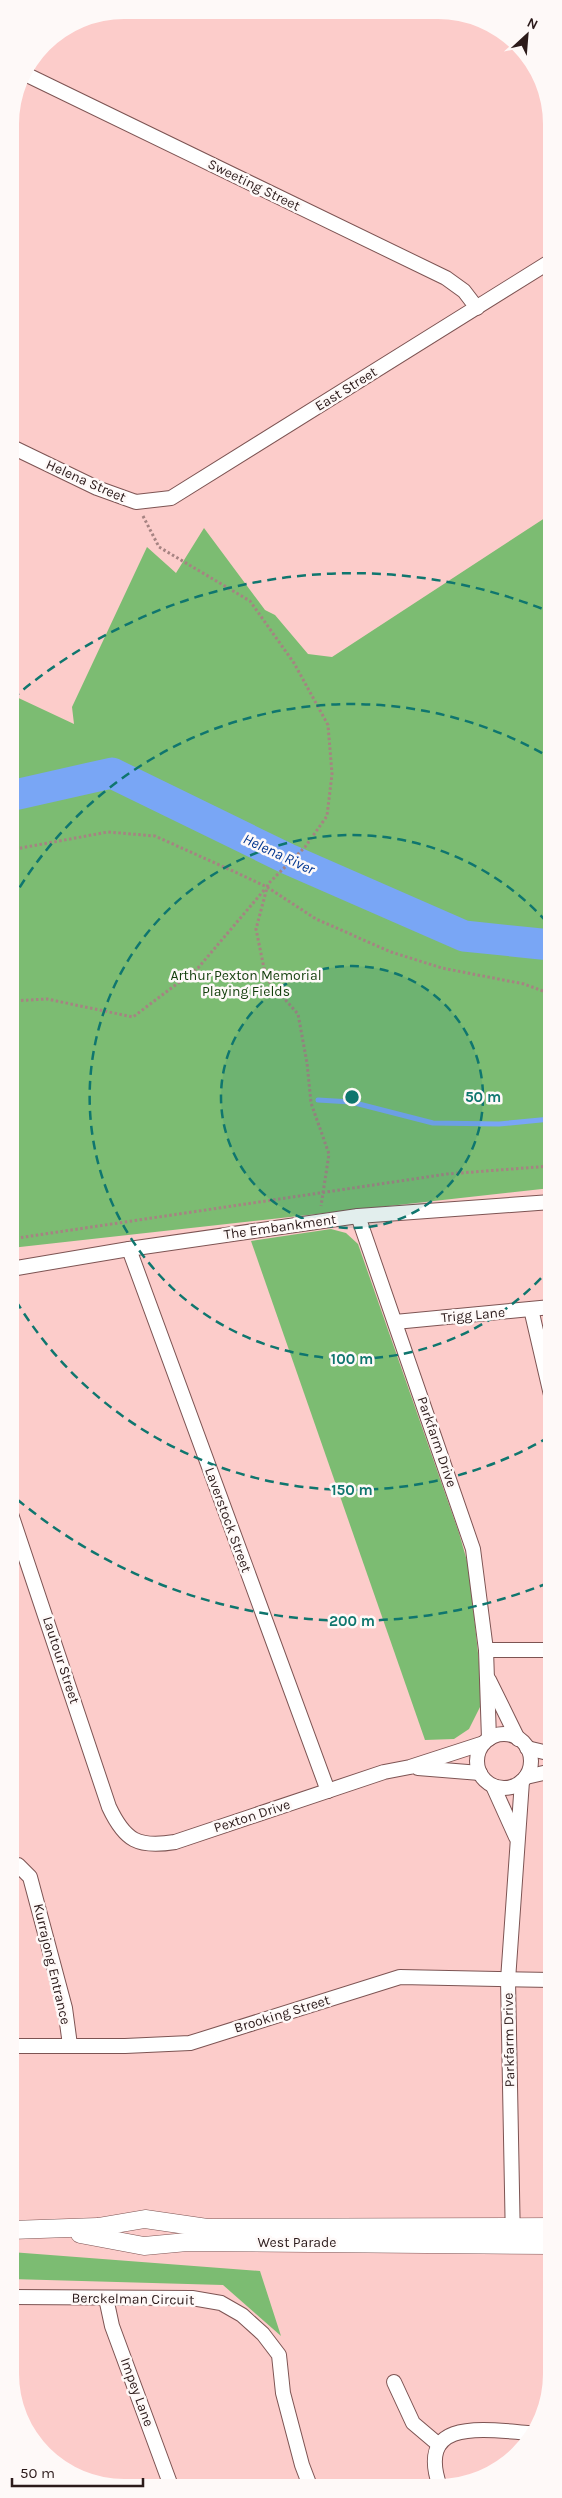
<svg xmlns="http://www.w3.org/2000/svg" width="562" height="2498" font-family="Karla,sans-serif">
<style>
.green{fill:#7cbc72}
.lines{fill:none;stroke-linecap:round;stroke-linejoin:round}
.stream{stroke:#79a6f5;stroke-width:5}
.river{stroke:#79a6f5;stroke-width:31}
.minor-casing{stroke:#7d5453;stroke-width:16}
.tertiary-casing{stroke:#7d5453;stroke-width:19}
.path{stroke:#a68382;stroke-width:3;stroke-dasharray:2.5 2.5;stroke-linecap:butt}
.minor{stroke:#fff;stroke-width:14}
.tertiary{stroke:#fff;stroke-width:18}
.ring{fill:none;stroke:#0f766e;stroke-width:2.5;stroke-dasharray:9 6}
.labels{text-anchor:middle;dominant-baseline:central;stroke-width:5;stroke-linejoin:round;paint-order:stroke}
.street-label{font-size:14px;fill:#2c1b1b;stroke:#fef9f8}
.park-label{font-size:14px;fill:#123e0b;stroke:#fef9f8}
.water-label{font-size:15px;font-style:italic;fill:#043891;stroke:#fef9f8}
.centre{fill:#0f766e;stroke:#fef9f8;stroke-width:2.5}
.ring-label{font-size:15px;text-anchor:middle;font-weight:bold;fill:#0f766e;stroke:#fef9f8;stroke-width:5;stroke-linejoin:round;paint-order:stroke}
</style>
<rect width="100%" height="100%" fill="#fcccca"/>
<g class="green">
<path d="M551,514V1188L11,1248L10,694L74,724L72,707L147,547L176,573L204,528L265,610L275,615L308,654L332,657Z"/>
<path d="M331,1229L346,1233L358,1244L459,1533L469,1568L480,1672V1707L469,1729L454,1739L425,1740L251,1241Z"/>
<path d="M11,2252L260,2271L281,2336L223,2285L11,2279Z"/>
</g>
<g class="lines">
<path class="stream" d="M318,1100L351,1102L433,1123L499,1124L551,1119"/>
<path class="river" d="M10,796L112,773L288,859L464,936L551,945"/>
<g class="minor-casing">
<g id="minor">
<path d="M23,73L446,278L464,291L477,308"/>
<path d="M10,446L97,488L136,502L171,498L551,261"/>
<path d="M358,1216L473,1549L486,1650L489,1739"/>
<path d="M129,1249L328,1791"/>
<path d="M11,1269L129,1249L358,1216L551,1202"/>
<path d="M531,1309L551,1395"/>
<path d="M395,1322L551,1307"/>
<path d="M11,1514L109,1807C125,1841 138,1848 175,1842L384,1772L410,1767L484,1743"/>
<path d="M486,1650H552"/>
<path d="M489,1680L518,1739"/>
<circle cx="504" cy="1761" r="27"/>
<path d="M527,1748L552,1754"/>
<path d="M418,1768L480,1773"/>
<path d="M526,1777L552,1771"/>
<path d="M493,1786L516,1837"/>
<path d="M11,1865H18L30,1877L65,2008L70,2045"/>
<path d="M11,2046H125L190,2043L400,1977L552,1980"/>
<path d="M513,2243L508,1980L522,1781"/>
<path d="M11,2297L192,2298L221,2303L242,2315L263,2334L279,2355L283,2393L302,2465L310,2486"/>
<path d="M106,2298L112,2326L171,2486"/>
<path d="M394,2382L413,2423L439,2445"/>
<path d="M440,2487C415,2416 487,2430 530,2433"/>
</g>
</g>
<g class="tertiary-casing">
<g id="tertiary">
<path d="M11,2230L98,2227L145,2219L207,2228L552,2227"/>
<path d="M80,2234L144,2246L187,2242L552,2245"/>
</g>
</g>
<g class="path">
<path d="M143,516L159,547L250,601L294,663L328,725L332,774L327,816L305,847L268,884L256,929L266,978L298,1014L307,1063L311,1103L329,1154L321,1206"/>
<path d="M10,850L108,832L155,836L235,872L267,887L316,919L391,952L442,968L524,984L551,994"/>
<path d="M11,1001L47,999L133,1017L198,968L265,889"/>
<path d="M11,1239L447,1174L551,1166"/>
</g>
<use href="#minor" class="minor"/>
<use href="#tertiary" class="tertiary"/>
</g>
<circle cx="352" cy="1097" r="131" fill="#0f766e" fill-opacity=".12"/>
<g class="ring">
<circle cx="352" cy="1097" r="131"/>
<path d="M551 1267A262 262 0 1 1 551 927"/>
<path d="M549 1437A393 393 0 0 1 12 1294M12 900A393 393 0 0 1 549 757"/>
<path d="M548 1583A524 524 0 0 1 12 1495M12 699A524 524 0 0 1 548 611"/>
</g>
<g class="labels">
<g class="street-label">
<text transform="translate(254 185) rotate(26)">Sweeting Street</text>
<text transform="translate(346 389) rotate(-32)">East Street</text>
<text transform="translate(86 481) rotate(24)">Helena Street</text>
<text transform="translate(280 1227) rotate(-8)">The Embankment</text>
<text transform="translate(473 1315) rotate(-5)">Trigg Lane</text>
<text transform="translate(437 1442) rotate(71)">Parkfarm Drive</text>
<text transform="translate(228 1520) rotate(70)">Laverstock Street</text>
<text transform="translate(61 1660) rotate(72)">Lautour Street</text>
<text transform="translate(252 1816) rotate(-18)">Pexton Drive</text>
<text transform="translate(52 1964) rotate(77)">Kurrajong Entrance</text>
<text transform="translate(282 2014) rotate(-17)">Brooking Street</text>
<text transform="translate(509 2040) rotate(-91)">Parkfarm Drive</text>
<text x="297" y="2242">West Parade</text>
<text transform="translate(133 2299) rotate(1)">Berckelman Circuit</text>
<text transform="translate(137 2392) rotate(70)">Impey Lane</text>
</g>
<g class="park-label">
<text x="246" y="975">Arthur Pexton Memorial<tspan x="246" dy="16">Playing Fields</tspan></text>
</g>
<g class="water-label">
<text transform="translate(279 854) rotate(25)">Helena River</text>
</g>
</g>
<path d="M0 0H562V2498H0ZM124 19H438A105 105 0 0 1 543 124V2374A105 105 0 0 1 438 2479H124A105 105 0 0 1 19 2374V124A105 105 0 0 1 124 19Z" fill="#fef9f8" fill-rule="evenodd"/>
<circle cx="352" cy="1097" r="8" class="centre"/>
<g class="ring-label">
<text x="483" y="1102">50 m</text>
<text x="352" y="1364">100 m</text>
<text x="352" y="1495">150 m</text>
<text x="352" y="1626">200 m</text>
</g>
<g transform="translate(527 35) rotate(26)" stroke="#fef9f8" stroke-width="4" paint-order="stroke">
<path d="M0-4L9 19L0 12L-9 19Z" fill="#2c1b1b"/>
<text y="-8" font-size="14" font-weight="bold" text-anchor="middle" fill="#2c1b1b">N</text>
</g>
<path d="M12 2478v8h131v-8" fill="none" stroke="#2c1b1b" stroke-width="2.5"/>
<text x="20" y="2478" font-size="15" fill="#2c1b1b" stroke="#fef9f8" stroke-width="4" paint-order="stroke">50 m</text>
</svg>
